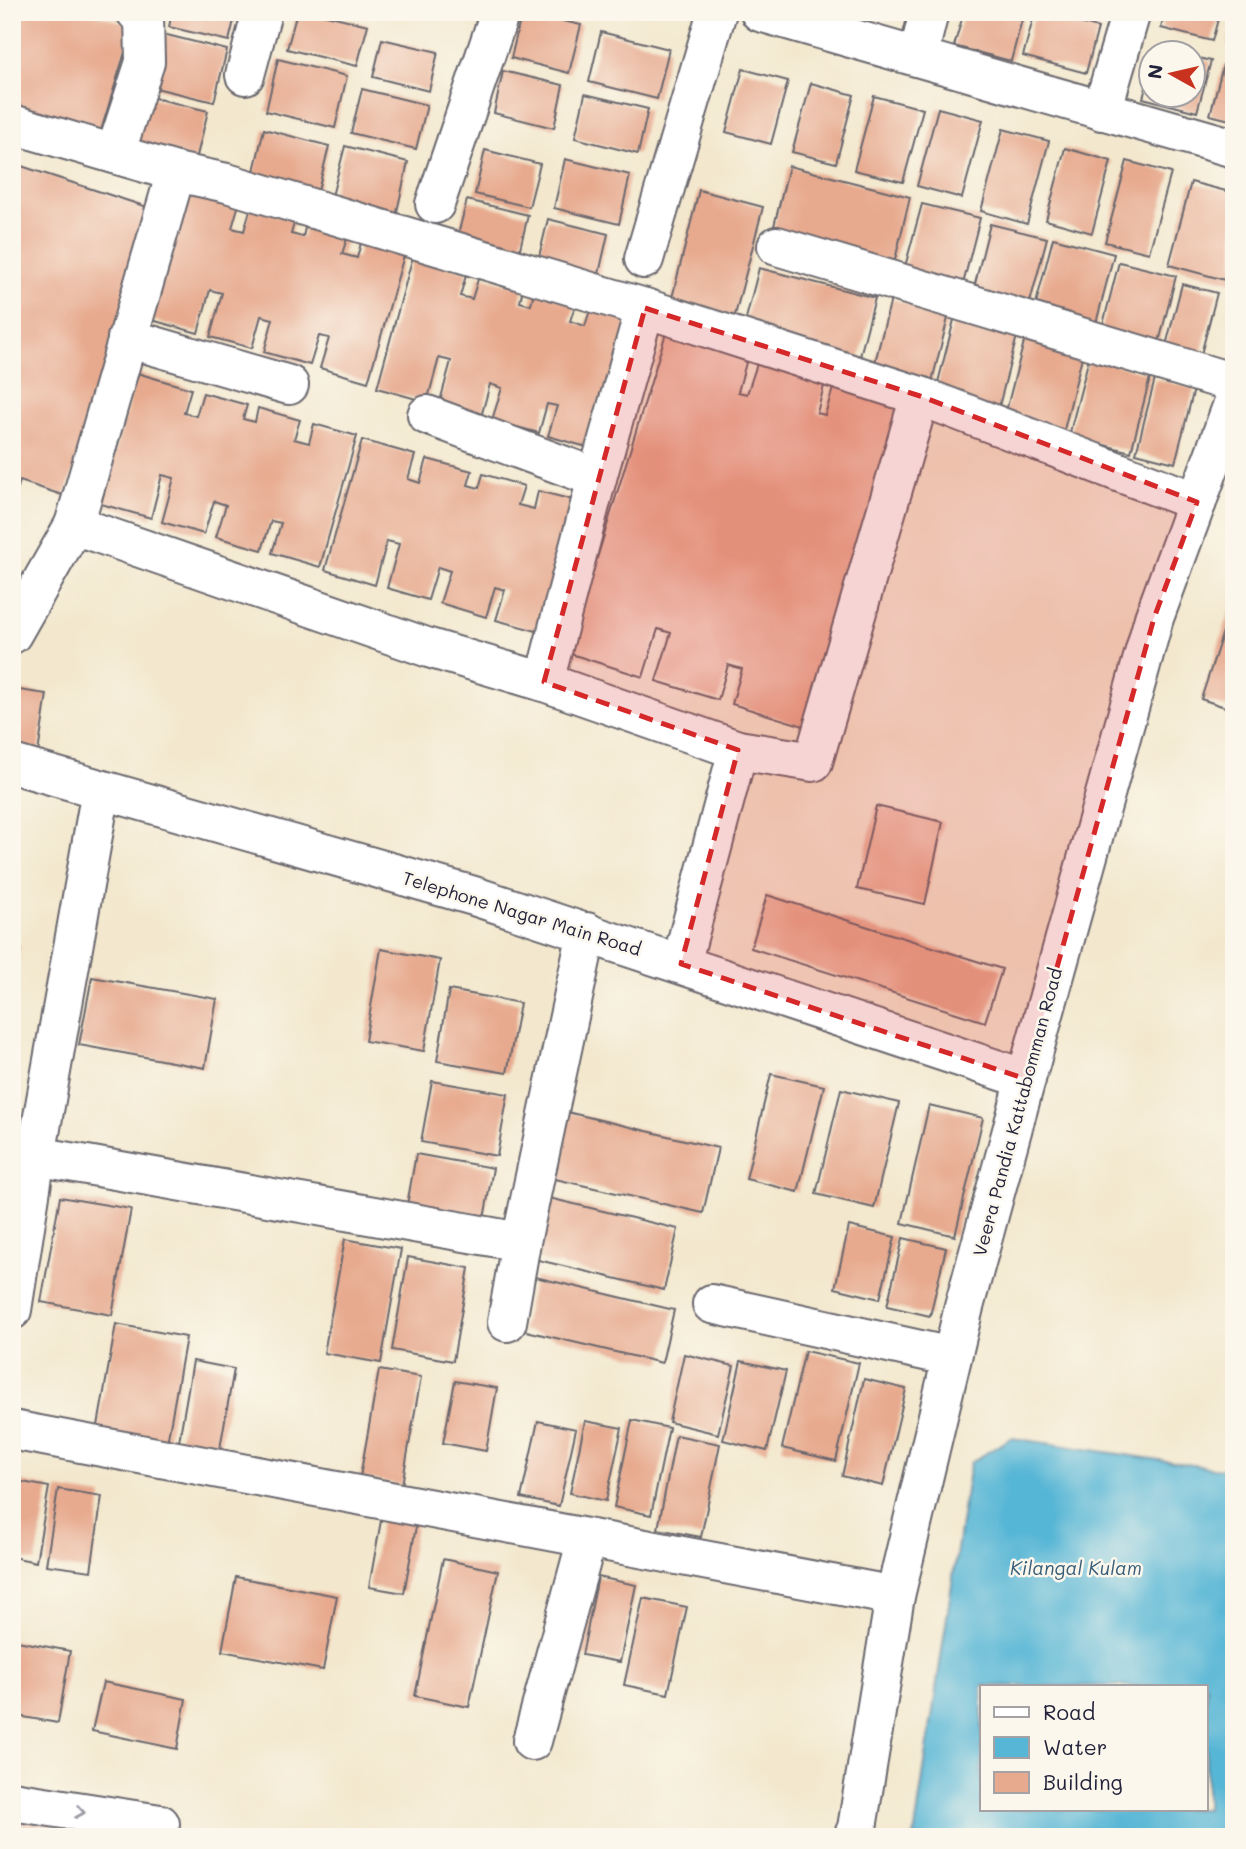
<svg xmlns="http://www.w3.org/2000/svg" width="1246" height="1849" font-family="Mali,sans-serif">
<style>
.water{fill:#57b6d5;stroke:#3c6c88;stroke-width:2;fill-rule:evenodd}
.building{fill:#e7aa8f}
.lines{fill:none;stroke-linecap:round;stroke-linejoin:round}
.minor-casing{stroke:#6b676e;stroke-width:42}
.minor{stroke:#fff;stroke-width:38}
.oneway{stroke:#9c9ca7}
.marked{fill:#d62828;fill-opacity:0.2;stroke:#d62828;stroke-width:5;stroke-dasharray:14 9;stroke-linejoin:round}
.labels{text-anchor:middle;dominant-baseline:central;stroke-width:5;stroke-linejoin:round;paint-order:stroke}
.street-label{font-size:18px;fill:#22223b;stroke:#fbf7ec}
.water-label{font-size:19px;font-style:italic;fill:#375d79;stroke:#fbf7ec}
</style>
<rect width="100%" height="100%" fill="#fbf7ec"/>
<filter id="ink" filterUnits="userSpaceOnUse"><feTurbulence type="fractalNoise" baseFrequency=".0143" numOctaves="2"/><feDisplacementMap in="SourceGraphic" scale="14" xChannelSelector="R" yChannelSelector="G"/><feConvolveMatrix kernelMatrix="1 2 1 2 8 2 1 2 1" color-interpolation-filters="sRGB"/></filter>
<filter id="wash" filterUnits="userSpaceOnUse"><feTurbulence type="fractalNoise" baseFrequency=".00686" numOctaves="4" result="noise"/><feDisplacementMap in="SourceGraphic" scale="28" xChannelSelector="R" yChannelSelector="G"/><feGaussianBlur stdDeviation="1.57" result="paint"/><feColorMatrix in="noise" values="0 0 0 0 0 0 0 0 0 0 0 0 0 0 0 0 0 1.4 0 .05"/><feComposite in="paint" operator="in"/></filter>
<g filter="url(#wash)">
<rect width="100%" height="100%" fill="#f3e8ce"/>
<path class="water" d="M1011,1438L1234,1471V1837H914L970,1463ZM982,1686H1206V1809H982Z"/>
<g id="blocks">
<g class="building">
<path d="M12,12H89L133,26L99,137L12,109Z"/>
<path d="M172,12H236L229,41L169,27Z"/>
<path d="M297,12H314L368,25L357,66L287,49Z"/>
<path d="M522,12L581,25L569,73L511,58Z"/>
<path d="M868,12H892L890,19Z"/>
<path d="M964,12H1024L1011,61L954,46Z"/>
<path d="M1035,12H1041L1098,28L1086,73L1023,56Z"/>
<path d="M1165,12H1220L1212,41L1161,28Z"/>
<path d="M1233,25H1234V47L1227,45Z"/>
<path d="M601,32L669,49L657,99L589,82Z"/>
<path d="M159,33L227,50L214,102L147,86Z"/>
<path d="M382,39L438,52L429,91L373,77Z"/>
<path d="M1194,57L1211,61L1197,112L1143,98L1151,70L1152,94H1194Z"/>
<path d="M278,59L347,76L335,128L266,111Z"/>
<path d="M1223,65L1234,68V121L1210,115Z"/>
<path d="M743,69L788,81L771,144L726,132Z"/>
<path d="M503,71L563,85L554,128L494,113Z"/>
<path d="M811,83L854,95L836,163L792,152Z"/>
<path d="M362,89L427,105L416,149L351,133Z"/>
<path d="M585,94L648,109L638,154L575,138Z"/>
<path d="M146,96L208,111L196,160L134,145Z"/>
<path d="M874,96L923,109L903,182L854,170Z"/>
<path d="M938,108L983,120L962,198L917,186Z"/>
<path d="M264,129L329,146L315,203L250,188Z"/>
<path d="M1003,129L1049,141L1027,224L981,211Z"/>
<path d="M345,146L408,162L396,216L331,200Z"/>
<path d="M1065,148L1111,161L1092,233L1046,220Z"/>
<path d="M485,150L540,164L529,207L475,194Z"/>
<path d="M565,159L630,175L619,224L554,208Z"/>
<path d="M1127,161L1171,173L1149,253L1105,242Z"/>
<path d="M12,163L159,211L65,496L20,481L13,504Z"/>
<path d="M789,166L910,197L894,264L772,234Z"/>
<path d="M1191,182L1234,193V273L1232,282L1169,265Z"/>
<path d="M185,188L239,204L232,228L244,231L251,207L295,220L291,234L303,237L306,223L348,235L342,254L357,258L362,239L405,252L368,382L320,368L329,338L319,336L310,365L264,352L273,319L261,316L252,348L210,337L222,293L210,290L198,333L148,319Z"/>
<path d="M699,190L763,207L733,323L670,306Z"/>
<path d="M467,200L528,215L518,257L456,242Z"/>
<path d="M922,204L980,218L962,288L903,274Z"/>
<path d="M548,219L608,234L596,287L535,273Z"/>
<path d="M990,224L1047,238L1029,306L973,292Z"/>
<path d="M1053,238L1114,254L1094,331L1033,315Z"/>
<path d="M413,256L467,272L460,296L472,299L479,276L523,288L520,302L531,305L534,291L576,303L570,321L585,326L591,307L634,319L597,450L548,436L557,406L547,404L539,433L492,420L502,388L490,384L481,417L439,405L451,361L439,358L427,402L377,388Z"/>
<path d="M1119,262L1176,276L1157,350L1100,336Z"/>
<path d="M759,268L875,298L857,368L741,338Z"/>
<path d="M1182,284L1217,293L1199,362L1164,353Z"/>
<path d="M891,299L949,314L930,389L872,374Z"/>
<path d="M955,316L1018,332L998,410L935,394Z"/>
<path d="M666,333L747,359L738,392L747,394L758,361L825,382L817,413L825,415L834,385L905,407L807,727L732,704L742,669L728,665L718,700L656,681L671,633L658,629L643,677L568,653Z"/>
<path d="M1025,338L1083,353L1064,430L1005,415Z"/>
<path d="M1089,358L1151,374L1131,452L1069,436Z"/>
<path d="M137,373L191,389L184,413L196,416L203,393L247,405L243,419L255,422L258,408L300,420L294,439L309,443L314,424L357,436L320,567L272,553L281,523L271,521L262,550L216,537L226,505L214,501L204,534L162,522L174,478L162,475L151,518L101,504Z"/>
<path d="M1155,379L1194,389L1175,463L1136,453Z"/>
<path d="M362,440L415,455L408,479L420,483L427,459L472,471L468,485L479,488L483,474L524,486L518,505L534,509L538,491L581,502L544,633L496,620L505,590L495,587L486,617L440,603L450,571L438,567L428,600L387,588L399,544L387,541L375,585L325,570Z"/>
<path d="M1234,598V710L1201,699Z"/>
<path d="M12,689L47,694L38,753L12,749Z"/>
<path d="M876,806L943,822L925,904L857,889Z"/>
<path d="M12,887L18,888L14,915H12Z"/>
<path d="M767,895L1002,969L985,1022L751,948Z"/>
<path d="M12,944L20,945L14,980H12Z"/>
<path d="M381,949L440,960L424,1051L365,1041Z"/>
<path d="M92,977L217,999L205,1068L79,1045Z"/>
<path d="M449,990L520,1003L507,1073L437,1061Z"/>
<path d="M771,1074L824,1086L798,1192L746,1179Z"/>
<path d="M432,1081L508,1094L497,1156L421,1142Z"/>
<path d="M841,1089L899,1103L874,1208L816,1194Z"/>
<path d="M929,1105L983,1118L955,1236L902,1223Z"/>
<path d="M567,1112L718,1148L703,1213L551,1178Z"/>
<path d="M416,1154L493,1168L483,1225L406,1211Z"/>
<path d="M60,1197L131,1209L112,1315L41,1302Z"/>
<path d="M549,1198L678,1229L664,1290L534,1259Z"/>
<path d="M849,1226L895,1237L880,1299L835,1288Z"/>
<path d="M903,1238L946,1248L930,1316L887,1306Z"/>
<path d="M345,1239L401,1249L381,1363L324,1353Z"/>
<path d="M408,1257L469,1268L453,1361L392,1350Z"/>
<path d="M535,1277L674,1310L662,1363L522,1330Z"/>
<path d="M116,1324L186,1337L166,1449L96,1437Z"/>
<path d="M805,1351L859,1363L836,1461L782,1448Z"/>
<path d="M684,1354L734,1366L718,1434L669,1422Z"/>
<path d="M193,1361L234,1369L219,1454L178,1447Z"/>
<path d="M741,1361L786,1371L767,1451L723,1440Z"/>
<path d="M379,1370L421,1377L402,1485L360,1477Z"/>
<path d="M864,1379L906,1389L883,1486L842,1476Z"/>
<path d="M455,1381L497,1388L486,1451L443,1443Z"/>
<path d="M632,1420L669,1428L651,1515L614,1507Z"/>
<path d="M538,1421L576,1429L559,1506L521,1498Z"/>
<path d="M585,1421L622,1428L606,1501L570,1493Z"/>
<path d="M676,1435L720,1444L701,1537L658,1529Z"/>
<path d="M12,1480L49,1487L36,1562L12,1557Z"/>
<path d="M58,1489L102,1496L91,1571L46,1565Z"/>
<path d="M382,1515L417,1521L404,1593L369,1587Z"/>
<path d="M443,1559L498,1571L469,1707L415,1696Z"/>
<path d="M236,1577L337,1596L323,1670L222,1651Z"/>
<path d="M598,1577L636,1585L620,1662L582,1655Z"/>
<path d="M643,1598L687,1607L668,1694L624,1685Z"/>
<path d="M12,1640L70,1651L58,1723L12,1715Z"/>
<path d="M103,1682L186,1699L177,1749L92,1731Z"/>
<path d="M12,1818L109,1835V1837H12Z"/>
</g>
</g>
</g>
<g filter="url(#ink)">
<use href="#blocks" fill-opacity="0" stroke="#6b676e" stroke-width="2"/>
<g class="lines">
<g class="minor-casing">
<g id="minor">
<path d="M760,12L1234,148"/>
<path d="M918,57L929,12"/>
<path d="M245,75L262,12"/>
<path d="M1102,111L1131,12"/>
<path d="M12,124L176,172L227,183L645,308L920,396L813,762L738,750L544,682L429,648L74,525L12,634"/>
<path d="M115,154L145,62L144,15L136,12"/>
<path d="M435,204L500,12"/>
<path d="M777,246L1234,383"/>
<path d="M644,259L717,12"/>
<path d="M127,338L289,385"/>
<path d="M920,396L1197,502"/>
<path d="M427,415L597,478"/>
<path d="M74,525L176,172"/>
<path d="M544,682L597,478L645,308"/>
<path d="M12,764L474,896L1026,1079"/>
<path d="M681,964L738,750"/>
<path d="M36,1156L521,1242"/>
<path d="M712,1304L952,1357"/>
<path d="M12,1310L36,1156L101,790"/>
<path d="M507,1322L521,1242L587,932"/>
<path d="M12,1430L895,1596"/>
<path d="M532,1741L587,1539"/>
<path d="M12,1801L160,1824L158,1837"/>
<path d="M853,1837L857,1828L895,1596L964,1307L1026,1079L1154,618L1234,401"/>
</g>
</g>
<use href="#minor" class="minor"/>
</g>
<defs><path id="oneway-chevron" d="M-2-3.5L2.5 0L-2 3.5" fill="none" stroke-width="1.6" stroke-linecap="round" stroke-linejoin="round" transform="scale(1.75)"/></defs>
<use class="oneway" href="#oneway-chevron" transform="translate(80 1812) rotate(9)"/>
</g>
<path class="marked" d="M645,308L920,396L1197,502L1154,618L1026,1079L681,964L738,750L544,682Z"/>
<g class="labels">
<g class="street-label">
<text transform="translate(522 913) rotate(17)">Telephone Nagar Main Road</text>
<text transform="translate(1017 1112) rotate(-75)">Veera Pandia Kattabomman Road</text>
</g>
<g class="water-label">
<text x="1076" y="1567">Kilangal Kulam</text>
</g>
</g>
<rect width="1246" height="1849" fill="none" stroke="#fbf7ec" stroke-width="42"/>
<rect x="980" y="1685" width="228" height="126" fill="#fbf7ec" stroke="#a4a2a5" stroke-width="2"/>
<rect x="994" y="1707" width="35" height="10" fill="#ffffff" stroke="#a4a2a5" stroke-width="2"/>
<text x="1043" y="1720" font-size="21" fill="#22223b">Road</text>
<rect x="994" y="1737" width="35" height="21" fill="#57b6d5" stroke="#a4a2a5" stroke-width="2"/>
<text x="1043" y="1755" font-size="21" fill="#22223b">Water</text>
<rect x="994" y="1772" width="35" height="21" fill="#e7aa8f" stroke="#a4a2a5" stroke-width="2"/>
<text x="1043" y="1790" font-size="21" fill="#22223b">Building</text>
<g transform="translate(1172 74) rotate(278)"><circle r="33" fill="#fbf7ec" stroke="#a4a2a5" stroke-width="2"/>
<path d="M0-5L12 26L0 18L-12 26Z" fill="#c8321e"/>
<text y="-10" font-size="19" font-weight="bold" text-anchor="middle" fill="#22223b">N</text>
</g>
</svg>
